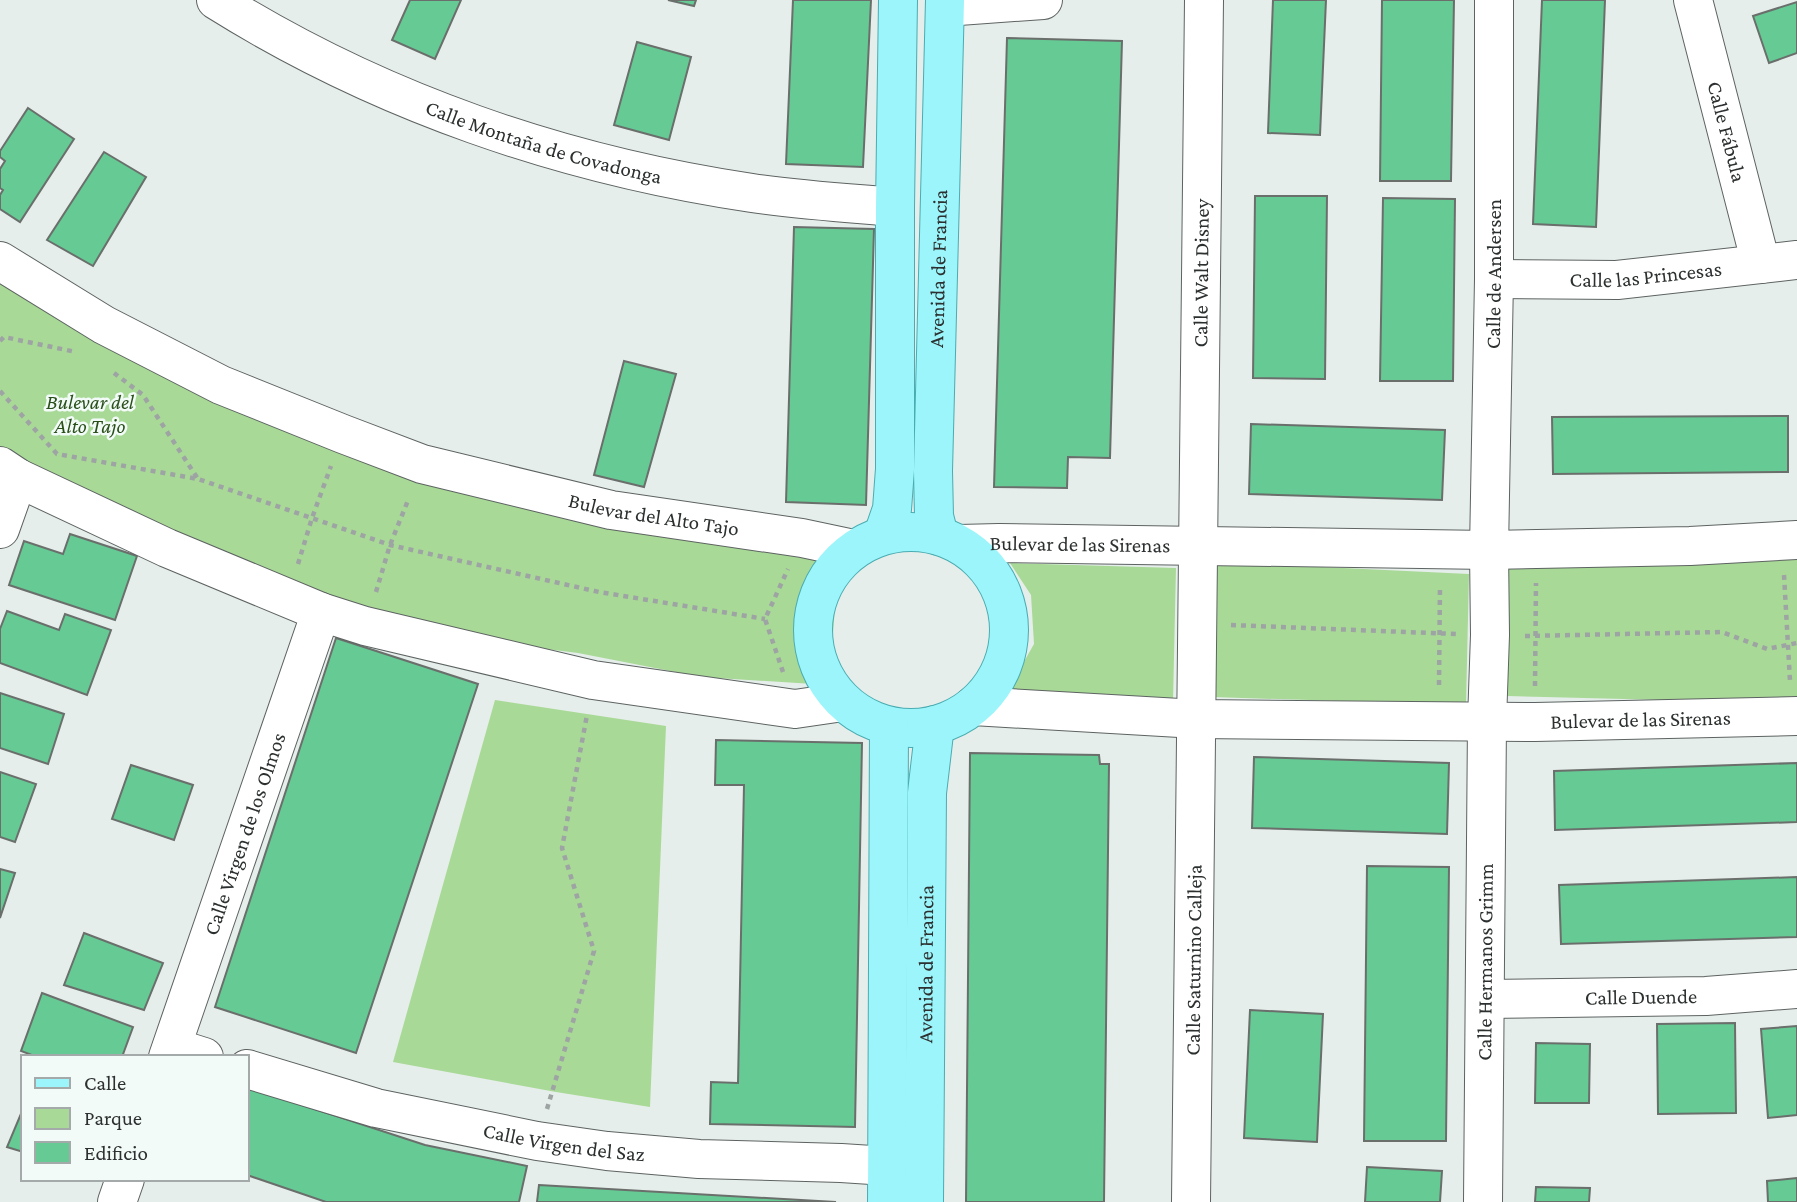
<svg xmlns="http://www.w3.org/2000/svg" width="1797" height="1202" font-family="'Crimson Pro',serif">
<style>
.green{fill:#a9d997}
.building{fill:#65ca94;stroke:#6a6f6c;stroke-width:2}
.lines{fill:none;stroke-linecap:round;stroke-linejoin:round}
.minor-casing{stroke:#5d6362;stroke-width:40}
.major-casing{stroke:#4aacb1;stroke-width:40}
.path{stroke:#9ea4a3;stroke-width:4.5;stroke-dasharray:5 5;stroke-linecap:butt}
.minor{stroke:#fff;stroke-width:38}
.major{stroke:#9bf5fa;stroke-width:38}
.labels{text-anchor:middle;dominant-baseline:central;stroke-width:5;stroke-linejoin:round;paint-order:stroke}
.street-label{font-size:21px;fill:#2d3030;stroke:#f3fbf9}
.park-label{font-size:21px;font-style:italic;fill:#2a501a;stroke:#f3fbf9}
</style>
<rect width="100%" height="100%" fill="#e6eeeb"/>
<g class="green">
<path d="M0,251L104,325L422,464L791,556L817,559L816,562L838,568L829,685L701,677L578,653L365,626L0,466Z"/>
<path d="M1797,554V696L1745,702L1507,696V567Z"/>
<path d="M1216,562L1469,574L1466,705L1212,697Z"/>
<path d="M1010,563L1176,568L1173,702L1005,695L1034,644L1031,595Z"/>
<path d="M495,700L666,726L650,1107L556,1092L393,1062Z"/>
</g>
<g class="building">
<path d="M410,0H461L435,59L392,40Z"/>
<path d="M668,0H696L694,6Z"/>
<path d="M793,0H871L863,167L786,164Z"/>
<path d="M1273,0H1326L1320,135L1268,133Z"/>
<path d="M1382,0H1454L1451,181H1380Z"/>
<path d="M1542,0H1605L1596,227L1533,224Z"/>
<path d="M1797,2V53L1769,63L1753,16Z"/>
<path d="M1007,38L1122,41L1110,458L1068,457L1067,488L994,487Z"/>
<path d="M637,42L691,57L669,140L614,125Z"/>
<path d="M28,108L74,139L20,222L0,209V195L3,190L0,188V169L5,161L0,157V151Z"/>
<path d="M104,152L146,177L93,266L47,240Z"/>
<path d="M1255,196H1327L1325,379L1253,378Z"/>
<path d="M1383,198L1455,199L1453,381H1380Z"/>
<path d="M794,227L874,229L866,505L786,502Z"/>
<path d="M624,361L676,374L644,487L594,475Z"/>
<path d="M1788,416V472L1553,474L1552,417Z"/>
<path d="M1251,424L1445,430L1442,500L1249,494Z"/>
<path d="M70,534L137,556L115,620L9,585L24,541L63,554Z"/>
<path d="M7,611L59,630L65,614L111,630L87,695L0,663V629Z"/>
<path d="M336,638L478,684L356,1053L215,1007Z"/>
<path d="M0,693L64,714L48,764L0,748Z"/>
<path d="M716,740L862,743L855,1127L710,1124L711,1082L738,1083L744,785H715Z"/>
<path d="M970,753L1099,755L1100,764H1109L1104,1202H966Z"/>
<path d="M1254,757L1449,763L1447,834L1252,828Z"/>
<path d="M1797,763V822L1555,830L1554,771Z"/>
<path d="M131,765L193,785L174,840L112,819Z"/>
<path d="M0,772L36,784L15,842L0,837Z"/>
<path d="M1367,866L1449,867L1446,1141H1364Z"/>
<path d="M0,869L15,873L0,918Z"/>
<path d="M1797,877V937L1561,944L1559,885Z"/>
<path d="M84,933L163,963L144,1010L64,985Z"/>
<path d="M42,993L133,1027L122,1057H37L21,1051Z"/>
<path d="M1250,1010L1323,1014L1317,1142L1244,1138Z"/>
<path d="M1735,1023L1736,1113L1658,1114L1657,1024Z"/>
<path d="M1797,1026V1115L1768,1118L1761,1029Z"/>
<path d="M1536,1043L1590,1044L1589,1103H1535Z"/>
<path d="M247,1087L425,1145L527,1166L519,1202H326L247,1175Z"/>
<path d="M23,1109V1152L7,1147Z"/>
<path d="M1367,1167L1442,1171L1440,1202H1365Z"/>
<path d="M1797,1178V1202H1768L1767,1181Z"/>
<path d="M539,1185L836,1202H537Z"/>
<path d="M1536,1187L1590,1188L1589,1202H1535Z"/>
</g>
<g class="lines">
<g class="minor-casing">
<g id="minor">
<path id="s1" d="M216,0C379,102 563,165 752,193C800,200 848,203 895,207"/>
<path id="s2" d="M1693,0L1761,264"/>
<path d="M945,7L1043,0"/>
<path id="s3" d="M0,261L104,325L221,385L343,434L422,464L611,510L802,538L854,549"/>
<path id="s4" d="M1494,279L1617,280L1797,260"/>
<path d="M0,466L18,478L167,548L321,612L365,626L593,680L795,709L843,702"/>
<path d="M0,529L18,478"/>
<path id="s5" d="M959,544L999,543L1489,550L1690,546L1797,540"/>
<path id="s6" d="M973,706L1197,719L1535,722L1797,716"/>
<path id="s7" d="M1485,999L1706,996L1797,989"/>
<path d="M172,1047L204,1057"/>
<path id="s8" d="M168,1057L321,612"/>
<path id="s9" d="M247,1069L376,1108L537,1141L607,1151L699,1159L841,1163L887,1166"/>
<path d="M117,1202L125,1179"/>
<path id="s10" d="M1191,1202L1204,0"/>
<path id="s11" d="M1483,1202L1487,721L1490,635L1489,550L1494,279V0"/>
</g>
</g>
<g class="major-casing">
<g id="major">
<circle cx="911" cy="630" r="98"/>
<path d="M883,535L892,509L895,469V207L898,0"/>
<path id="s12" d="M939,536L934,516L933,471L945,0"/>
<path d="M887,1202L889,726"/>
<path id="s13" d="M924,1202L927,793L935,725"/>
</g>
</g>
<g class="path">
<path d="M0,341L4,337L76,352"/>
<path d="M114,373L143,395L198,479"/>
<path d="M0,391L57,454L198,479L390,545L599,592L765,619"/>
<path d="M298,564L312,518L331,466"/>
<path d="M1784,575L1790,681"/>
<path d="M376,592L390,545L409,498"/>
<path d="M1231,625L1456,634"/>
<path d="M1525,636L1722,632L1767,649L1797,643"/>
<path d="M783,672L765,619L788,569"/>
<path d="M1439,685L1440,585"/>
<path d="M1535,686L1536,583"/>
<path d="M547,1109L594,951L562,848L587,715"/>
</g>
<use href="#minor" class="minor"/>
<use href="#major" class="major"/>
</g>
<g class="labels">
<g class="street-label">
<text stroke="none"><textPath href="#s2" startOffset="136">Calle Fábula</textPath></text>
<text stroke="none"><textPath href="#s1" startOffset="359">Calle Montaña de Covadonga</textPath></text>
<text stroke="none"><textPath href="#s12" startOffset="268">Avenida de Francia</textPath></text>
<text stroke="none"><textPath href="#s10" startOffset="929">Calle Walt Disney</textPath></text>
<text stroke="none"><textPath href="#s4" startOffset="152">Calle las Princesas</textPath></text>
<text stroke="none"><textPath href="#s11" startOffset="928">Calle de Andersen</textPath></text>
<text stroke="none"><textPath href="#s3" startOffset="707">Bulevar del Alto Tajo</textPath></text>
<text stroke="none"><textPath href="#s5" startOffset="121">Bulevar de las Sirenas</textPath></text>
<text stroke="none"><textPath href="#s6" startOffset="668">Bulevar de las Sirenas</textPath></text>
<text stroke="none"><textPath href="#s8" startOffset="236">Calle Virgen de los Olmos</textPath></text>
<text stroke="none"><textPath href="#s10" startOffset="242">Calle Saturnino Calleja</textPath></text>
<text stroke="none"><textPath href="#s11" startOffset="240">Calle Hermanos Grimm</textPath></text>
<text stroke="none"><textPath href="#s13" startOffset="238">Avenida de Francia</textPath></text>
<text stroke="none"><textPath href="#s7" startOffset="156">Calle Duende</textPath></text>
<text stroke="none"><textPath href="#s9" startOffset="326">Calle Virgen del Saz</textPath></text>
</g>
<g class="park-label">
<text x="90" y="402">Bulevar del<tspan x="90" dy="24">Alto Tajo</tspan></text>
</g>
</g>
<rect x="21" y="1055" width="228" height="126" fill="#f3fbf9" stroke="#a4aaa9" stroke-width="2"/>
<rect x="35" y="1078" width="35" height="10" fill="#9bf5fa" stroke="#a4aaa9" stroke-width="2"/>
<text x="84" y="1090" font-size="21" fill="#2d3030">Calle</text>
<rect x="35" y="1108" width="35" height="21" fill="#a9d997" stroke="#a4aaa9" stroke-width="2"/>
<text x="84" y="1125" font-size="21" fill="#2d3030">Parque</text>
<rect x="35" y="1142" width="35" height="21" fill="#65ca94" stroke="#a4aaa9" stroke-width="2"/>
<text x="84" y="1160" font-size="21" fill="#2d3030">Edificio</text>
</svg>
